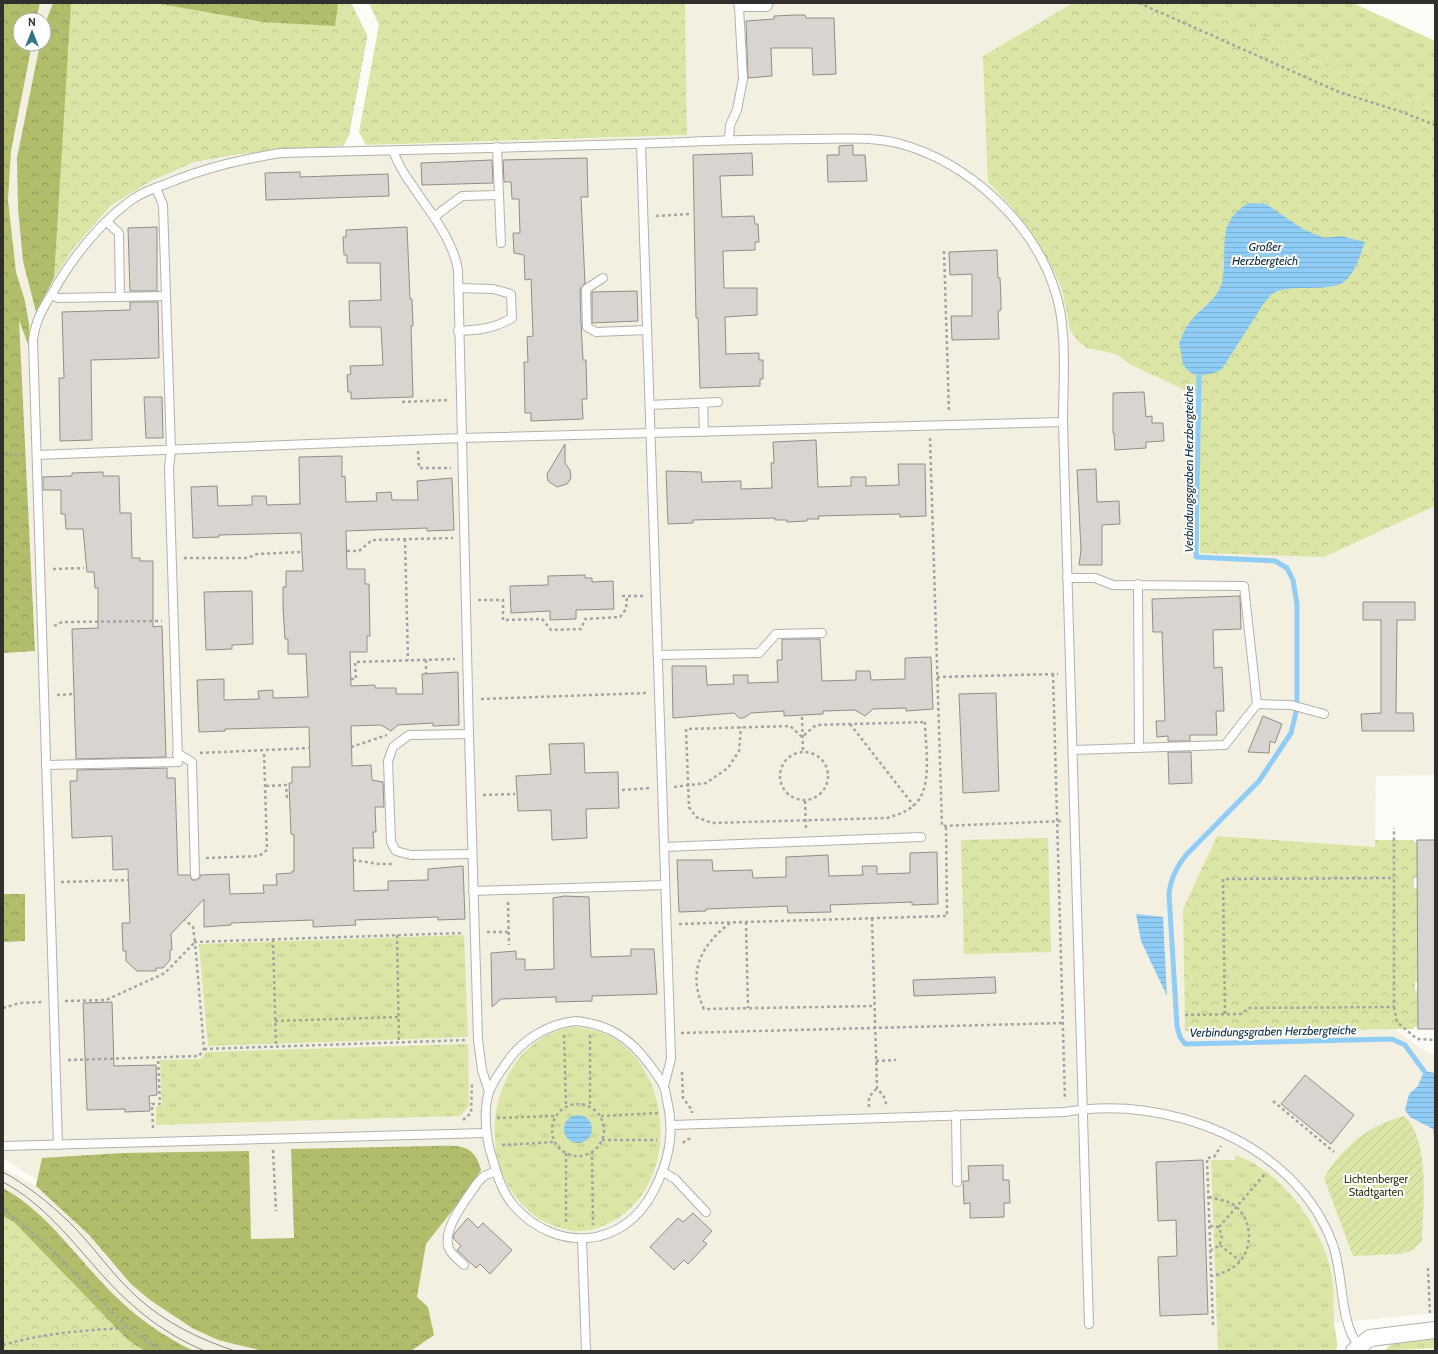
<svg xmlns="http://www.w3.org/2000/svg" width="1438" height="1354" font-family="Cabin,sans-serif">
<style>
.built{fill:#f3f0e2;fill-rule:evenodd}
.grass{fill:url(#grass-tufts)}
.forest{fill:url(#forest-crowns)}
.park{fill:url(#park-crowns)}
.garden{fill:url(#garden-furrows)}
.water{fill:url(#water-rules)}
.lines{fill:none;stroke-linecap:round;stroke-linejoin:round}
.stream{stroke:#90cdf6;stroke-width:5}
.building{fill:#dad4d1;stroke:#928d8a}
.service-casing{stroke:#b2b1ac;stroke-width:10}
.minor-casing{stroke:#b2b1ac;stroke-width:18}
.path{stroke:#a6a4a0;stroke-width:2.5;stroke-dasharray:3 3;stroke-linecap:butt}
.service{stroke:#fff;stroke-width:8}
.minor{stroke:#fff;stroke-width:16}
.tram{stroke:#8d8c88;stroke-width:1}
.labels{text-anchor:middle;dominant-baseline:central;stroke-width:4;stroke-linejoin:round;paint-order:stroke}
.park-label{font-size:11px;fill:#2d320e;stroke:#fff}
.water-label{font-size:12px;font-style:italic;fill:#092d41;stroke:#fff}
</style>
<defs>
<pattern id="grass-tufts" width="24" height="20" patternUnits="userSpaceOnUse"><rect width="24" height="20" fill="#dbe5a6"/><path d="M3 7l-1-3M5 7V3M7 7l1-3M15 17l-1-3M17 17v-4M19 17l1-3" fill="none" stroke="#bcc58f"/></pattern>
<pattern id="forest-crowns" width="20" height="18" patternUnits="userSpaceOnUse"><rect width="20" height="18" fill="#b1bd6b"/><path d="M2 6a3 3 0 1 1 6 0M12 15a3 3 0 1 1 6 0" fill="none" stroke="#909a58"/></pattern>
<pattern id="park-crowns" width="20" height="18" patternUnits="userSpaceOnUse"><rect width="20" height="18" fill="#dbe5a6"/><path d="M2 6a3 3 0 1 1 6 0M12 15a3 3 0 1 1 6 0" fill="none" stroke="#bcc58f"/></pattern>
<pattern id="garden-furrows" width="10" height="10" patternUnits="userSpaceOnUse"><rect width="10" height="10" fill="#dbe5a6"/><path d="M-1 1l2-2M0 10L10 0M9 11l2-2" fill="none" stroke="#bcc58f"/></pattern>
<pattern id="water-rules" width="6" height="5" patternUnits="userSpaceOnUse"><rect width="6" height="5" fill="#90cdf6"/><path d="M0 2.5h6" fill="none" stroke="#7cb0d3"/></pattern>
</defs>
<rect width="100%" height="100%" fill="#fdfbf5"/>
<g class="built">
<path d="M3,3H71L54,277L72,249L112,205L150,181L193,162L231,155L288,148L687,135L685,3H1073L988,182L1012,207L1049,262L1062,289L1070,330L1087,348L1116,354L1131,365L1200,397L1324,557L1435,506V775L1376,776L1375,847L1217,836L1183,909L1185,1031L1393,1028L1422,1049L1435,1056V1313L1334,1323L1337,1348L1263,1351H331L48,1187L3,1158ZM20,20H44V44H20Z"/>
<path d="M3,1168L36,1186L89,1235L107,1258L150,1300L192,1328L218,1340L263,1351H194L150,1327L127,1308L11,1192L3,1188Z"/>
</g>
<g class="grass">
<path d="M1187,3H1353L1435,41V111L1338,71Z"/>
<path d="M464,935L468,1037L208,1046L199,944Z"/>
<path d="M572,1027C674,1029 692,1188 605,1225C592,1231 578,1233 564,1229C540,1223 524,1210 510,1189C475,1132 501,1039 572,1027Z"/>
<path d="M468,1044L469,1106L460,1116L156,1125V1106H162L160,1060L201,1059L206,1052Z"/>
<path d="M1235,1155C1279,1169 1319,1223 1330,1267C1335,1286 1333,1304 1334,1324C1335,1332 1339,1343 1336,1351H1218L1211,1160H1235Z"/>
<path d="M1435,1338V1348L1384,1351L1393,1342Z"/>
</g>
<g class="forest">
<path d="M3,3H40L36,20H20V44H32L11,151L8,200L16,272L25,301L29,324V347L19,320L35,651L3,653Z"/>
<path d="M53,3H351L367,36L349,134L343,146L288,148L231,155L193,162L150,181L111,205L72,249L54,278L41,303L37,316L23,261L18,209L17,158L40,44H44V26Z"/>
<path d="M3,894H25V941L3,942Z"/>
<path d="M434,1146C457,1146 474,1142 481,1170L467,1192L426,1244L417,1297L428,1307L434,1335L411,1351H263L218,1340L192,1328L150,1300L131,1284L89,1235L36,1186L42,1158L122,1153L249,1151L251,1239L294,1238L291,1149Z"/>
<path d="M3,1188C41,1209 67,1244 96,1276C126,1309 153,1331 194,1351H3Z"/>
</g>
<g class="park">
<path d="M71,3H155L263,22L335,26L338,3H351L367,36L349,134L343,146L288,148L231,155L193,162L150,181L111,205L72,249L54,278Z"/>
<path d="M369,3H685L687,135L366,145L359,132L379,25Z"/>
<path d="M1073,3H1187L1338,71L1435,111V506L1324,557L1200,553V397L1131,365L1116,354L1087,348L1078,341L1070,330L1062,289L1049,262L1012,207L988,182L983,56Z"/>
<path d="M1217,836L1375,847V840H1413L1414,842H1417V878H1414V888H1417L1418,982H1415V991H1418V1027H1414V1029L1185,1031L1183,909Z"/>
<path d="M1048,838L1051,952L964,954L961,840Z"/>
<path d="M3,1216L14,1222L128,1340L145,1351H3Z"/>
</g>
<path class="garden" d="M1404,1116C1431,1139 1423,1208 1422,1241L1413,1250L1401,1254L1353,1256L1324,1178C1342,1147 1369,1125 1404,1116Z"/>
<g class="water">
<path d="M1249,203L1266,204L1303,229L1324,238L1341,236L1365,242C1360,256 1356,271 1345,281C1330,294 1290,282 1272,294C1269,296 1267,301 1264,303L1222,369C1210,376 1189,380 1183,363C1181,356 1181,350 1179,344C1182,336 1185,328 1190,322C1201,307 1217,301 1222,282C1229,250 1214,222 1249,203Z"/>
<path d="M1136,914L1163,917L1167,996L1141,941Z"/>
<path d="M1424,1071L1435,1073V1146L1433,1129L1410,1117L1405,1110L1409,1094L1418,1086Z"/>
<circle cx="578" cy="1129" r="14"/>
</g>
<g class="lines">
<path class="stream" d="M1199,376L1196,557L1275,561L1287,568L1293,580L1297,604V708L1291,733L1259,781L1186,855C1176,868 1171,878 1169,894L1177,1026L1180,1037L1185,1044L1392,1039L1405,1045L1424,1071"/>
</g>
<g class="building">
<path d="M795,15H805L806,18H834L836,74L813,75L812,48H771L772,76L748,78L746,21L774,19V16Z"/>
<path d="M853,145V155H865L867,181L828,182L827,155H839V146Z"/>
<path d="M752,153L753,175L720,176L722,217L754,216L755,224H758L759,242H755V250L723,251L724,288H757V315L725,317L726,354L759,353V360H763V379H760V386L700,388L698,318H696L693,155Z"/>
<path d="M587,158L588,197H581L585,283L580,289L581,323L583,360H586L587,399H582L583,419L531,421V413H525L524,362H528L527,337L533,336L531,279L525,280L524,255L514,253L513,233H520L519,199H512L511,182H504L503,160Z"/>
<path d="M492,160L493,183L422,185L421,163Z"/>
<path d="M300,172V177L388,174L389,196L266,200L265,173Z"/>
<path d="M157,227V291H130L128,228Z"/>
<path d="M407,227L410,299H412L413,326H411L413,397L351,399V392H348L347,375L351,374L350,366L383,365L381,327H350L349,301L381,300L380,263H347V255H344L343,237H346V230Z"/>
<path d="M997,250L998,278H1000L1001,300V310L998,311L999,339L952,340L951,316H972V274L950,275L949,252Z"/>
<path d="M637,291L638,321L592,323V292Z"/>
<path d="M130,302H158L159,358L91,360L92,440L60,441L59,378H64L62,312L130,310Z"/>
<path d="M1144,392L1146,417L1152,416V423H1163L1164,441L1146,442V448L1115,450L1114,433H1113V393Z"/>
<path d="M144,397H162L163,438H146Z"/>
<path d="M816,440L818,487L851,486V477H866V486L899,485L898,464H925L926,516L900,517V514L818,516L819,519H807V521L787,522V520H775V518L693,520V523L668,524L666,471L701,472L702,482L741,481V489L772,488L771,463H774L773,442Z"/>
<path d="M565,444V463L570,470L571,478L567,484L557,487L548,481L547,474Z"/>
<path d="M342,456V477L345,476L346,502L377,501L376,493L391,492L392,500H418L417,481L452,478L454,530L427,531V528L346,531L347,569H365V584H369L370,636H367V652H350L351,686L375,685V688H396V694H423L422,674L458,672L459,725L433,726V723L398,725L391,731L381,725L351,726L352,766L371,765L372,780L383,782L384,807H375L376,832H373L374,848H353L354,891L388,890V881L428,880V869L463,866L465,919L438,920V917L355,920L356,925L313,927V920L231,923V925L204,927V899L171,934L172,950H170V960L163,968H156V971H137L126,961V951H123L122,923H130L128,869L113,870L112,836L72,838L70,781H77V770L167,768V778H175L178,875H190L192,880H196L200,878V875L229,874L230,894L264,893L263,885H277L276,874L292,873V871H294V835L291,834L289,783H292V767H310L309,727L225,729V731L199,732L197,680L224,679V700L259,699L258,691L273,690V698L308,697L306,654H288V639H285L283,607V587H286V571H303L301,533L219,535V537L193,538L191,487L217,486L218,506L252,505V496H266L267,505L300,504L299,457Z"/>
<path d="M1096,469L1097,502L1119,501L1120,524L1102,525V565H1079L1081,550L1077,470Z"/>
<path d="M103,472V476H119L120,513H131L132,558H140V561H153V627L162,626L166,757L76,759L72,629L98,628V588H95L94,572H87L83,529H66L65,514H61V490H43V477L72,476V473Z"/>
<path d="M585,575V578H592V582L613,581L614,609L576,610V619L550,620V611L511,613L510,586L548,585V576Z"/>
<path d="M252,591L253,644L232,645V649L206,650L204,592Z"/>
<path d="M1240,596L1241,629L1213,630L1214,668L1222,667L1224,711H1216L1217,735H1190V741H1168V736L1157,737L1156,721H1165L1162,632H1153L1152,599Z"/>
<path d="M1363,602H1415V620H1397L1396,713H1413L1414,731H1362L1361,714L1381,713V620H1363Z"/>
<path d="M782,639H820L822,681L856,680V671H870L871,680L905,679V658L931,657L933,709L906,711V708L873,709L865,716L855,710L823,711V714L784,716V711L751,713L744,718H739L734,713L673,718L672,666H706L707,685L734,684L733,675H748V683L778,682L777,660H782Z"/>
<path d="M996,693L999,791L963,793L959,694Z"/>
<path d="M1263,716L1282,724L1275,743L1270,741L1269,753L1248,752Z"/>
<path d="M584,743L585,773L618,772L619,808L586,809L587,838L552,840L551,810L518,811L516,776L551,774L549,744Z"/>
<path d="M1168,752H1191L1192,783L1169,784Z"/>
<path d="M1417,840H1435V1029H1418Z"/>
<path d="M937,852L938,904L912,905V902L830,905L831,912L788,913L787,906L706,909V911L679,912L677,860H712L713,871L752,870L753,878L786,877V857L828,855L829,876L863,875L862,866H877V874L910,873V853Z"/>
<path d="M564,896L589,897L591,957L631,956V949H654L657,994L592,996V1001L556,1002V997L501,999L492,1007L491,953L516,951V959H525V970L554,969L553,898Z"/>
<path d="M995,977L996,993L914,996L913,980Z"/>
<path d="M112,1002L114,1066L156,1065L157,1095L149,1096L150,1111L125,1112V1109L87,1110L83,1003Z"/>
<path d="M1305,1075L1354,1115L1331,1144L1281,1104Z"/>
<path d="M1203,1160L1208,1314L1160,1316L1158,1257L1177,1256L1176,1220L1158,1221L1156,1162Z"/>
<path d="M1003,1165V1180H1009L1010,1203H1004V1217L970,1218V1203L964,1204L963,1181H969L968,1166Z"/>
<path d="M693,1213L712,1231L703,1241L707,1244L688,1264L684,1260L674,1270L650,1247L678,1218L683,1222Z"/>
<path d="M468,1218L478,1228L483,1223L512,1250L490,1274L480,1264L476,1268L457,1250L461,1246L453,1238L454,1234Z"/>
</g>
<g class="lines">
<g class="service-casing">
<g id="service">
<path d="M739,7H767L769,3"/>
<path d="M729,140L730,125L737,110L743,79L739,7L738,3"/>
<path d="M641,144L671,1059L664,1086"/>
<path d="M497,147L501,243"/>
<path d="M393,150C397,163 404,174 412,185C429,211 453,239 458,270L469,734L478,1040L482,1070L489,1092"/>
<path d="M434,217L462,196L499,195"/>
<path d="M107,222L119,233L120,297"/>
<path d="M603,278L586,289L587,327L596,332L647,330"/>
<path d="M458,288L493,289L511,294L512,318C493,329 479,330 458,331"/>
<path d="M52,295L58,298L166,296"/>
<path d="M703,403L704,432"/>
<path d="M650,405L718,402"/>
<path d="M37,455L462,438L1063,422"/>
<path d="M1067,578H1095L1113,585L1244,586L1257,704L1225,745L1073,750"/>
<path d="M1138,584L1139,748"/>
<path d="M658,655L759,653L776,634L822,633"/>
<path d="M1257,704L1291,705L1324,714"/>
<path d="M469,734L409,735L393,747L388,761L391,842L396,851L411,855L472,854"/>
<path d="M177,753L192,762L195,875"/>
<path d="M46,765L178,762L169,468L171,450L163,205L156,188"/>
<path d="M664,847L921,837"/>
<path d="M473,891L665,885"/>
<path d="M576,1021C608,1024 630,1038 649,1064C654,1071 660,1078 663,1085C666,1090 666,1096 667,1100C675,1133 669,1162 653,1192C623,1249 556,1253 514,1206C502,1192 497,1175 492,1157C486,1140 483,1110 489,1092C493,1081 501,1071 507,1062C523,1039 548,1024 576,1021Z"/>
<path d="M956,1115L957,1182"/>
<path d="M672,1125L1065,1112C1167,1094 1296,1142 1333,1245C1344,1276 1339,1322 1359,1346"/>
<path d="M58,1145L33,340C36,315 48,301 60,280C78,251 103,221 130,201C141,193 154,188 166,184C204,168 239,160 280,153C397,150 515,148 632,144C691,142 750,139 809,139C840,139 871,136 901,144C969,163 1034,223 1055,291C1068,328 1063,383 1063,422L1089,1324"/>
<path d="M3,1146L486,1133"/>
<path d="M663,1172L675,1179L706,1212"/>
<path d="M582,1239L586,1351"/>
<path d="M464,1265C459,1260 452,1255 449,1249C441,1229 467,1199 478,1182L484,1176L496,1171"/>
</g>
</g>
<g class="minor-casing">
<path id="minor" d="M1354,1351L1370,1338L1435,1330"/>
</g>
<g class="path">
<path d="M1139,3L1339,92L1402,112L1435,125"/>
<path d="M656,216L690,214"/>
<path d="M944,251L949,412"/>
<path d="M402,402L448,400"/>
<path d="M930,438L942,826L1063,821"/>
<path d="M418,451L419,468H451"/>
<path d="M3,455H24"/>
<path d="M405,539L408,660"/>
<path d="M347,551H359L372,540L453,538"/>
<path d="M184,558H248L257,554L302,552"/>
<path d="M53,569L84,568"/>
<path d="M622,596H643"/>
<path d="M478,600H503V620L542,619L551,630L581,629L585,619L620,617L626,609L627,596"/>
<path d="M54,626L62,622L162,621"/>
<path d="M426,660V674"/>
<path d="M1053,674L1065,1100"/>
<path d="M937,677L1058,674"/>
<path d="M351,679H356L355,662L455,659"/>
<path d="M57,695L74,694"/>
<path d="M481,699L648,693"/>
<path d="M802,717L803,752"/>
<path d="M925,722C925,746 934,790 913,806C905,813 896,815 887,818L712,823L696,817L689,807L686,729L790,726L802,737L816,725Z"/>
<path d="M850,724L914,806"/>
<path d="M351,747L387,735"/>
<circle cx="804" cy="776" r="24"/>
<path d="M200,753L310,748"/>
<path d="M266,786L286,785L287,797H290"/>
<path d="M674,787L706,783L728,768L739,751L741,727"/>
<path d="M622,790L651,788"/>
<path d="M483,795L515,794"/>
<path d="M805,801L806,830"/>
<path d="M206,858L259,856L267,850L264,751"/>
<path d="M353,860L379,864H392"/>
<path d="M61,882L129,880"/>
<path d="M508,902L509,945"/>
<path d="M872,918L877,1088L884,1097L887,1107"/>
<path d="M746,922L748,1008"/>
<path d="M730,923C700,946 687,973 704,1009L874,1006"/>
<path d="M679,924L947,916L946,826"/>
<path d="M487,932H508"/>
<path d="M397,935L399,1043"/>
<path d="M273,939L276,1047"/>
<path d="M65,1001L106,1000L165,973L195,942L193,927L185,920"/>
<path d="M1394,1007L1397,1022L1417,1039L1435,1040"/>
<path d="M3,1008L20,1003L42,1002"/>
<path d="M1225,1014L1223,879L1394,878"/>
<path d="M1185,1015L1242,1014L1248,1008L1394,1007V828"/>
<path d="M275,1021L399,1017"/>
<path d="M681,1033L1063,1023"/>
<path d="M564,1035L566,1107"/>
<path d="M590,1035V1107"/>
<path d="M204,1049L467,1040"/>
<path d="M68,1060L199,1056L204,1049L195,942L462,933"/>
<path d="M876,1061L896,1060"/>
<path d="M682,1072L683,1098L692,1110V1113"/>
<path d="M1273,1101L1334,1152"/>
<circle cx="578" cy="1130" r="26"/>
<path d="M869,1107V1097L877,1088"/>
<path d="M601,1116L658,1113"/>
<path d="M497,1118L555,1116"/>
<path d="M463,1120L471,1113L472,1083"/>
<path d="M153,1128L152,1104H160L158,1057"/>
<path d="M602,1140H657"/>
<path d="M683,1143L687,1139H692"/>
<path d="M502,1145L555,1142"/>
<path d="M273,1150L276,1211"/>
<path d="M592,1151L593,1225"/>
<path d="M566,1153V1224"/>
<path d="M1209,1197C1216,1199 1224,1200 1230,1203C1250,1212 1255,1243 1241,1260C1234,1269 1223,1273 1212,1276"/>
<path d="M3,1209C20,1223 39,1237 54,1252C89,1286 119,1327 162,1351"/>
<path d="M1210,1226L1219,1227L1222,1237L1219,1246L1211,1250"/>
<path d="M1219,1227L1265,1174"/>
<path d="M1220,1245L1240,1261"/>
<path d="M1428,1268L1430,1315"/>
<path d="M1213,1325L1207,1158L1214,1157L1221,1146"/>
<path d="M3,1345C44,1333 85,1330 128,1328"/>
</g>
<use href="#service" class="service"/>
<use href="#minor" class="minor"/>
<g class="tram">
<path d="M3,1172C27,1185 49,1203 68,1221C93,1245 112,1275 138,1298C166,1323 199,1339 235,1351"/>
<path d="M3,1182C46,1205 73,1243 105,1278C133,1309 166,1335 205,1351"/>
</g>
</g>
<g class="labels">
<g class="park-label">
<text x="1376" y="1179">Lichtenberger<tspan x="1376" dy="13">Stadtgarten</tspan></text>
</g>
<g class="water-label">
<text x="1265" y="246">Großer<tspan x="1265" dy="14">Herzbergteich</tspan></text>
<text transform="translate(1188 469) rotate(-90)">Verbindungsgraben Herzbergteiche</text>
<text transform="translate(1273 1031) rotate(-1)">Verbindungsgraben Herzbergteiche</text>
</g>
</g>
<rect width="1438" height="1354" fill="none" stroke="#302f2d" stroke-width="8"/>
<g transform="translate(32 32)"><circle r="19" fill="#ffffff" stroke="#acacab"/>
<path d="M0-3L7 15L0 10L-7 15Z" fill="#317685"/>
<text y="-6" font-size="11" font-weight="bold" text-anchor="middle" fill="#302f2d">N</text>
</g>
</svg>
